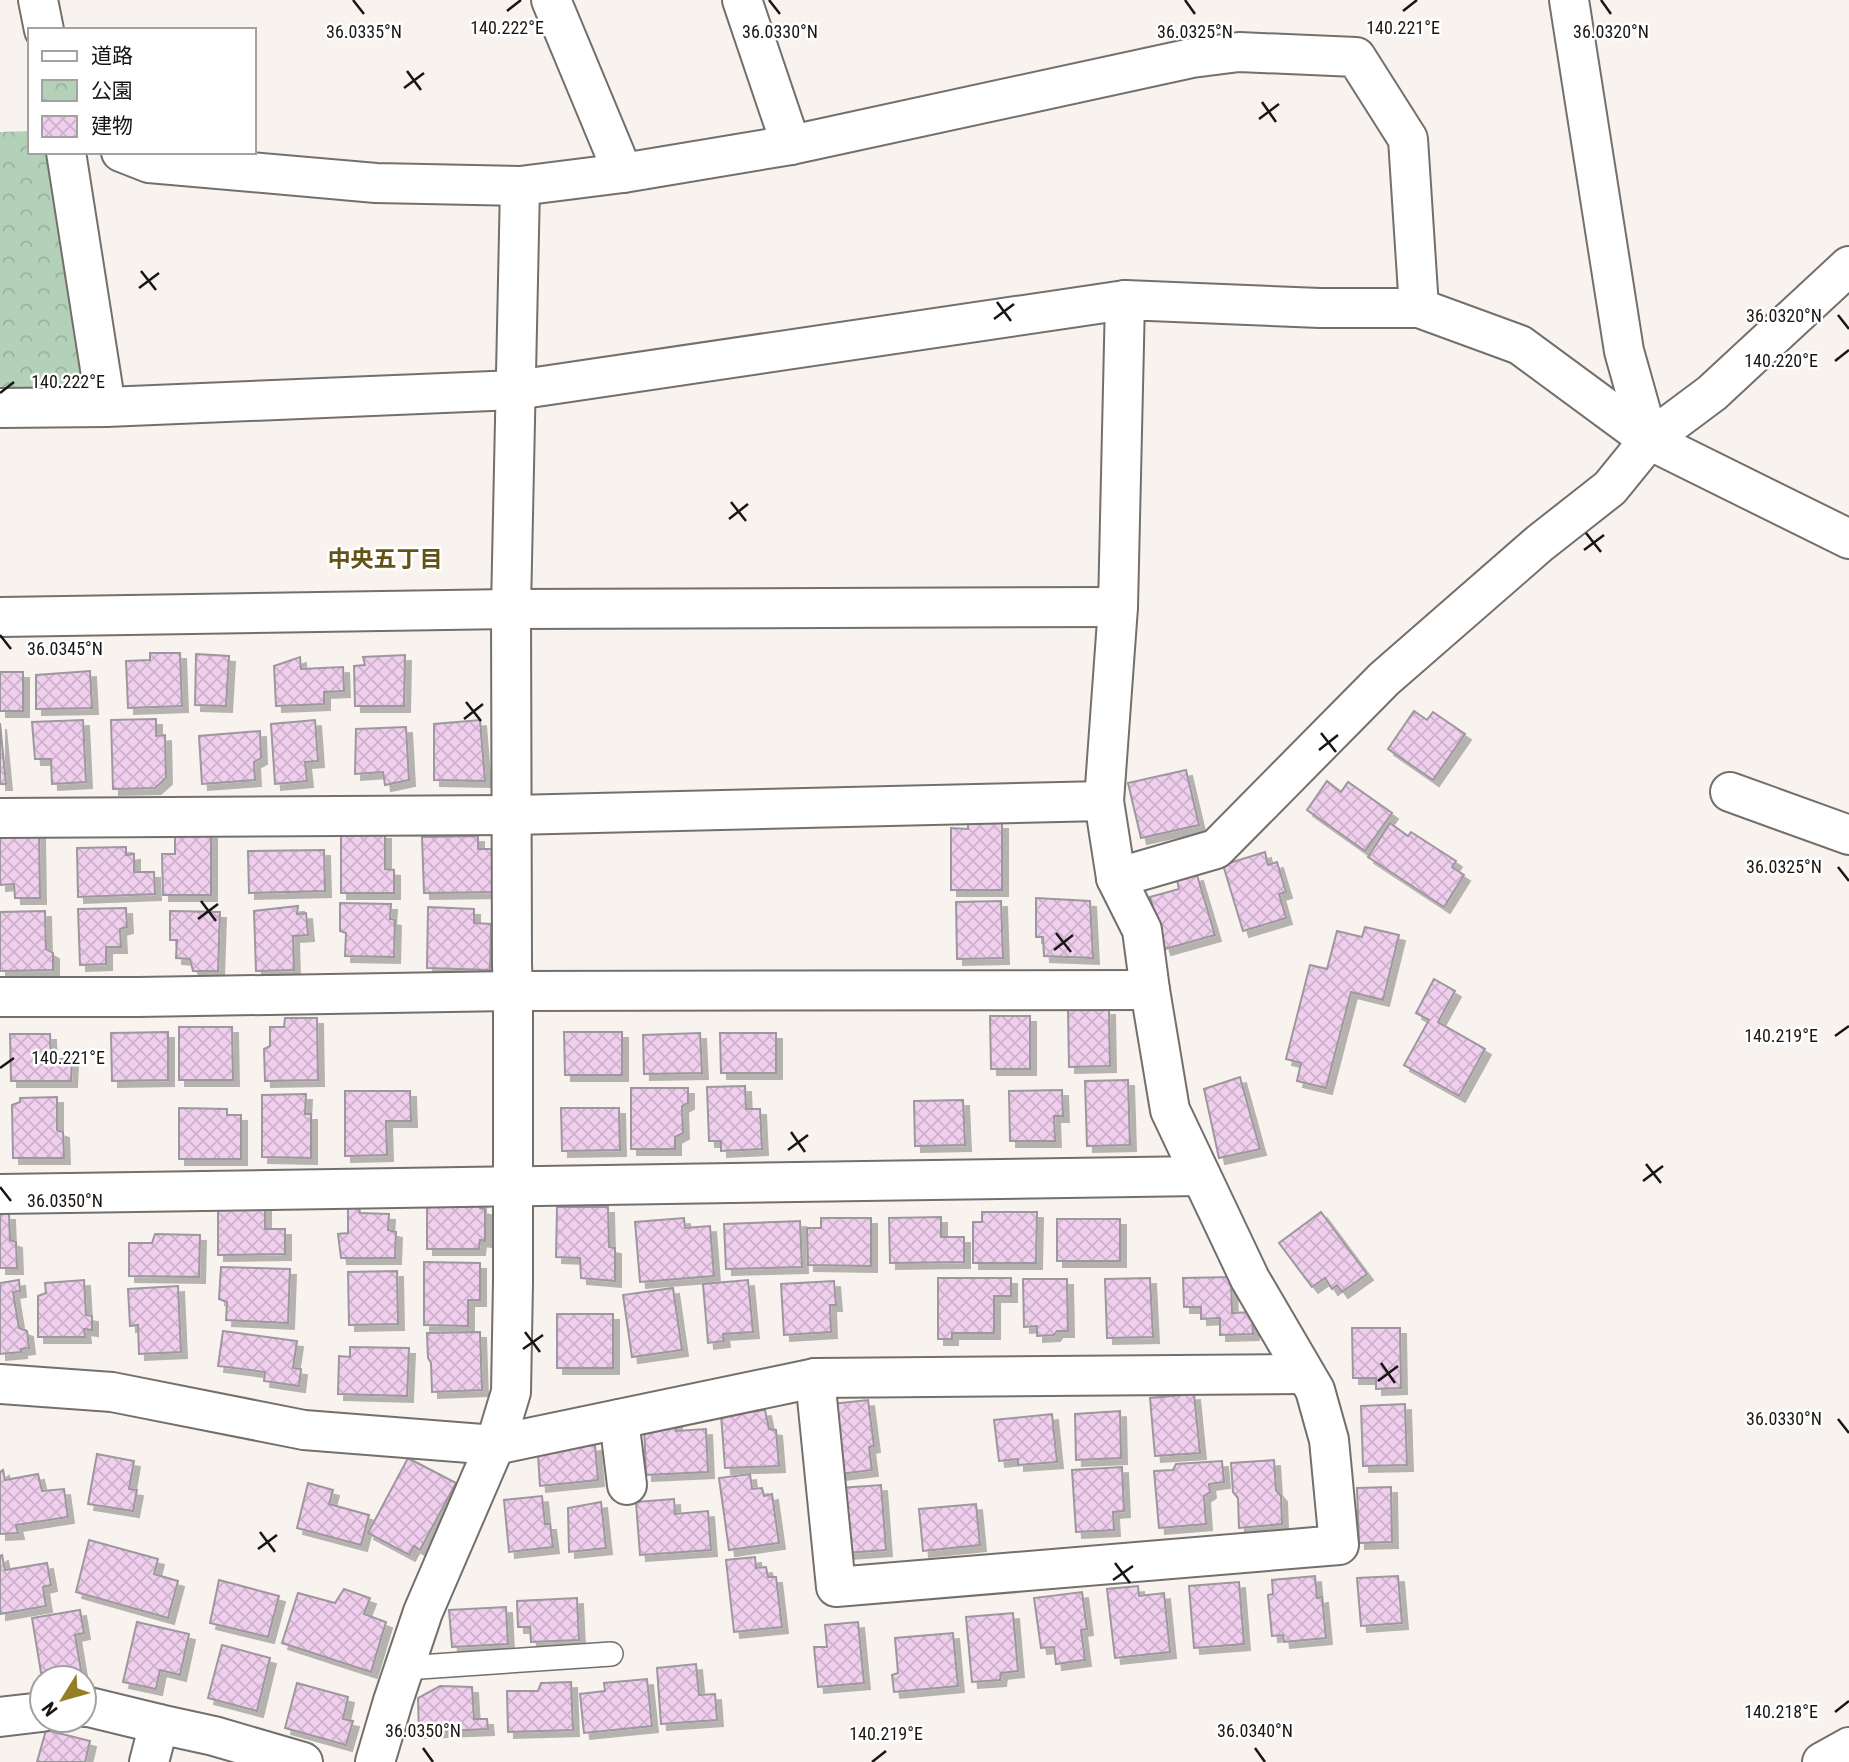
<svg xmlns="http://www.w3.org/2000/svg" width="1849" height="1762" font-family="'Roboto Condensed','Noto Sans JP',sans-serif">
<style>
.park{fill:url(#park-crowns)}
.building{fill:url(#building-cross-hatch);stroke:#9d989d;stroke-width:2;filter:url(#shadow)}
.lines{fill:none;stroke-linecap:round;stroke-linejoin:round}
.service-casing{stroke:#746f6b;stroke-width:26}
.minor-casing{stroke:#746f6b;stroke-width:42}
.tertiary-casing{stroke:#746f6b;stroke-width:42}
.service{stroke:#fff;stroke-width:23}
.minor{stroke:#fff;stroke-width:38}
.tertiary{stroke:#fff;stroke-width:38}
.ticks{fill:none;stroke:#181614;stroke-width:2.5}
.labels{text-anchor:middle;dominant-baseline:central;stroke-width:5;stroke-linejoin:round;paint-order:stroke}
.neighbourhood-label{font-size:23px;font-weight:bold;fill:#635216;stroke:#fff}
.ticks-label{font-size:18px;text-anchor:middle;fill:#181614;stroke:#fff;stroke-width:5;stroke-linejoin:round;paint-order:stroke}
</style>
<defs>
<pattern id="park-crowns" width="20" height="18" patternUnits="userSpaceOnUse" patternTransform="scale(1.75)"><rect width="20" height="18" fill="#b3d1b8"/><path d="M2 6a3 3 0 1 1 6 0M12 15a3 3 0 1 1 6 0" fill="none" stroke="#99b39d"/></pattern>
<pattern id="building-cross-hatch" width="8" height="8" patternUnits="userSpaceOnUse" patternTransform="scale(1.75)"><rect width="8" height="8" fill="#f0ceed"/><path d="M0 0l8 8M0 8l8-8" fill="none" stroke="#cdb0ca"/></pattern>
<filter id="shadow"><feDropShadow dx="6" dy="6" stdDeviation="0" flood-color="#0004"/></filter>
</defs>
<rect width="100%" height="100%" fill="#f8f3ee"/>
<path class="park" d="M30,131V152H66L106,407L0,408V132Z"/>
<g class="building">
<path d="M150,653H180L182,706L128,708L126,661L150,660Z"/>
<path d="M196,654L229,656L226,706L195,705Z"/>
<path d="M405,655L404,706H355L354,666L365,665L363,657Z"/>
<path d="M300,657L301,669L343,667L344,691L324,692V704L276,706L274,666Z"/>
<path d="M90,671L92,708L36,709V675Z"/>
<rect x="0" y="672" width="23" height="39"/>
<path d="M1414,711L1427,720L1433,712L1465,734L1433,780L1388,749Z"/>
<path d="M156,719V736L165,735L166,778L155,788L113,789L111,720Z"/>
<path d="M83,720L86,782L52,784L51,759H35L32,722Z"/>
<path d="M315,720L318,761L305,762L307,781L275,784L271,724Z"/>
<path d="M480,720L485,781L434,780V724Z"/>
<path d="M0,723L6,784H0Z"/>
<path d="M406,727L409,780L385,785L383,772L355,774L356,729Z"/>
<path d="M260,731L261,758L254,762L255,780L202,784L199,736Z"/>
<path d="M1186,770L1199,825L1141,838L1128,783Z"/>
<path d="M1327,781L1341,792L1348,782L1392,813L1365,851L1307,810Z"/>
<path d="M968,823H1002V890H951V828L968,829Z"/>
<path d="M1390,823L1408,836L1411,832L1456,861L1452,867L1464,875L1444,907L1368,857Z"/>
<path d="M39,831L40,898H15L14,884L0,885V833Z"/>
<path d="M175,832L211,833V895H163L162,854H175Z"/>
<path d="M341,833H385V869L394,870V893H341Z"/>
<path d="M478,836V849H500L501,892L424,893L422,837Z"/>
<path d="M126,847V855L134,854V872H154L155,894L78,897L77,848Z"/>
<path d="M324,850L325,891L249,893L248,851Z"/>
<path d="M1265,852L1268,865L1277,862L1286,892L1279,894L1286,918L1243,931L1223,865Z"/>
<path d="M1197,875L1215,935L1165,949L1150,897L1179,889L1177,880Z"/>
<path d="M1036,898L1090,901L1093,958L1044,956L1043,937H1036Z"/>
<path d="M1001,901L1003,958L957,959L956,902Z"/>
<path d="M340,903L391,904L390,919L395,920L394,957L345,956L346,933L340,931Z"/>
<path d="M298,906L297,914L306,913L308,935L293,936L294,970L256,971L254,911Z"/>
<path d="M428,907L474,909V923L491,924L490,970L427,968Z"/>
<path d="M126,908L127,927L120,929L121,947H106V964L80,965L78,909Z"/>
<path d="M45,911L46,949L53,953V970L0,971V912Z"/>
<path d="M170,911L220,912L218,971H193L190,959L176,958L177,940H170Z"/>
<path d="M1365,927L1399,935L1383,1000L1351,992L1326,1088L1297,1081L1301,1063L1286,1059L1310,965L1327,969L1337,931L1362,937Z"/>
<path d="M1434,979L1455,991L1438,1022L1485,1049L1459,1096L1404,1065L1429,1020L1416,1013Z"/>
<path d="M1109,1009L1110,1066L1069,1067L1068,1010Z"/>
<path d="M990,1016H1030V1069H991Z"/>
<path d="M285,1018H317L318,1080L265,1081L264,1049L270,1046V1027H284Z"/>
<path d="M179,1027H232L233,1080H179Z"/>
<path d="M168,1032V1080L112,1081L111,1033Z"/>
<path d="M564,1032H622V1075H565Z"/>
<path d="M700,1033L702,1073L644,1074L643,1035Z"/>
<path d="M720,1033H776V1073H721Z"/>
<path d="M10,1034H50L51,1059H72L71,1081H11Z"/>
<path d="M1240,1077L1260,1149L1219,1158L1204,1089Z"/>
<path d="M1128,1080L1130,1145L1087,1146L1085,1081Z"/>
<path d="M745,1086L746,1109H760L762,1149L721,1151V1141H709L707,1087Z"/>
<path d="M631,1088H688V1103L682,1106L683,1133L675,1137V1149H631Z"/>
<path d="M1062,1090L1063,1116H1054L1055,1141H1010L1009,1091Z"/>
<path d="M345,1091H410L411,1121H386L387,1155L345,1156Z"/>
<path d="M306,1094L305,1114H311V1158L262,1157V1095Z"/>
<path d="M57,1097V1130L63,1132L64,1158H13L12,1105L20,1102V1098Z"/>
<path d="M963,1100L965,1145L915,1146L914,1101Z"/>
<path d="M179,1108L227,1109V1115H241V1159H179Z"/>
<path d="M561,1108H619L620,1150L562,1151Z"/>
<path d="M427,1200H480V1208L485,1209V1241L480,1240L479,1249H427Z"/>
<path d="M218,1202H265V1229H285V1254L218,1255Z"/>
<path d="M359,1207L360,1213L389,1214L388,1230L396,1232L395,1258H341L338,1234L348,1233V1208Z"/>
<path d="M557,1207H608L609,1247L615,1248V1281L581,1278L580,1258L556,1257Z"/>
<path d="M982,1212H1037L1036,1263H973V1222H982Z"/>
<path d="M1321,1212L1367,1274L1342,1292L1337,1285L1332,1289L1325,1278L1312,1287L1279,1243Z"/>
<path d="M0,1214H9L10,1240L16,1242L17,1268H0Z"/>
<path d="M941,1217V1237H964V1262L890,1263L889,1218Z"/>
<path d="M684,1218L685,1228L710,1226L714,1276L640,1282L635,1222Z"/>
<path d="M821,1218H871V1266L808,1265L807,1228H821Z"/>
<rect x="1057" y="1219" width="63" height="42"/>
<path d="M800,1221L802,1267L726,1269L724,1224Z"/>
<path d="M155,1234L200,1235L199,1277L129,1276V1243H152Z"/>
<path d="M424,1262L480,1263V1300H468V1326L424,1325Z"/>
<path d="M221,1267L290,1269L288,1323L226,1320L227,1302L219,1299Z"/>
<path d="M397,1271L398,1324L349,1325L348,1272Z"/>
<path d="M1231,1277L1232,1313L1252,1312L1253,1334L1220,1335V1318L1201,1319V1307H1184L1183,1278Z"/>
<path d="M938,1278H1011V1296H994V1333H952V1339H938Z"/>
<path d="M1150,1278L1153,1337L1107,1338L1105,1279Z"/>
<path d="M1023,1279H1067L1068,1331H1057L1054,1335L1037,1336V1326L1024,1327Z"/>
<path d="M19,1280L20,1291L13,1292L19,1328L27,1331L29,1348L21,1349V1352L0,1354V1283Z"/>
<path d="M84,1280L86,1315L92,1316V1330L84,1329L85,1337H38V1296L46,1293L45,1283Z"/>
<path d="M748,1280L753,1332L723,1334L724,1341L708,1343L703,1284Z"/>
<path d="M834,1281L836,1305H830L831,1332L784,1335L781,1284Z"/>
<path d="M178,1286L181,1352L139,1354L138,1325L130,1326L128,1289Z"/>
<path d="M673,1288L682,1350L632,1357L623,1295Z"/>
<rect x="557" y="1314" width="56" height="54"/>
<path d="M1352,1328H1400L1401,1388L1376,1389V1378H1353Z"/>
<path d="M223,1331L297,1341L293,1368L301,1369L299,1386L264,1381L265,1372L218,1366Z"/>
<path d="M480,1332L482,1390L432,1392L431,1363L428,1358L427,1333Z"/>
<path d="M350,1347L409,1348L407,1396L338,1394L339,1356L350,1357Z"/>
<path d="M1194,1394L1200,1453L1155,1456L1150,1398Z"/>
<path d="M868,1400L874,1446L869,1447L872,1470L840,1474L832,1404Z"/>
<path d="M1405,1404L1407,1465L1363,1466L1361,1406Z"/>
<path d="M765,1410L769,1429L776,1430L779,1466L725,1468L721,1415Z"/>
<path d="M1120,1411L1121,1458L1076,1460L1075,1414Z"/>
<path d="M1052,1414L1057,1462L1018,1465V1459L999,1461L994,1420Z"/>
<path d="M676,1421V1431L706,1429L708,1472L646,1475L644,1423Z"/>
<path d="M537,1439L576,1447L595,1445L598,1480L540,1486Z"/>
<path d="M97,1454L134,1461L129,1489L137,1490L133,1511L88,1504Z"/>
<path d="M408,1458L456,1483L420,1550L414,1546L409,1555L368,1533Z"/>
<path d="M1274,1460L1276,1490L1281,1496L1282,1524L1239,1528L1238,1498L1233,1492L1231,1463Z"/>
<path d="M1222,1461L1224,1482L1209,1484L1210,1492L1204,1496L1206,1524L1159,1528L1154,1471L1173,1470L1176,1464Z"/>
<path d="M1122,1467L1124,1511L1113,1512L1114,1530L1076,1532L1072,1470Z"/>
<path d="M3,1470L5,1480L38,1474L42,1491L64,1489L68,1517L16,1525L18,1533L0,1534V1472Z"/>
<path d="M750,1474L752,1489L762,1488L764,1496L772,1494L779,1543L729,1550L719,1478Z"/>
<path d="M308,1483L333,1490L329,1504L369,1515L361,1545L297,1528Z"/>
<path d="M881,1485L886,1550L845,1553L840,1488Z"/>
<path d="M1391,1487L1392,1542L1359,1543L1357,1488Z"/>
<path d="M542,1496L545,1524H550L553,1547L509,1552L504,1500Z"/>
<path d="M674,1499L675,1514L708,1511L711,1550L640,1555L636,1502Z"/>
<path d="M601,1502L606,1548L569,1552L568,1508Z"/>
<path d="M976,1504L980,1545L923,1551L919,1509Z"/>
<path d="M89,1540L158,1559L154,1574L178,1581L168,1618L76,1592Z"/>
<path d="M2,1555L5,1570L47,1563L51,1585L43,1587L46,1606L0,1614V1556Z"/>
<path d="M755,1557L756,1568L766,1567L768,1577H776L782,1627L734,1632L726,1560Z"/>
<path d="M1315,1576L1317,1598L1322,1597L1326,1638L1284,1642L1283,1635L1272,1636L1268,1595L1273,1594L1272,1580Z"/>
<path d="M1398,1576L1402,1623L1361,1626L1357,1578Z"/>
<path d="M219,1580L279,1596L268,1637L210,1623Z"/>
<path d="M1239,1582L1244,1644L1194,1648L1189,1586Z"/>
<path d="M1138,1586L1139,1596L1164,1593L1170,1652L1115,1658L1107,1589Z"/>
<path d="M344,1589L370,1598L364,1614L386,1622L371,1672L282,1643L298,1593L335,1603Z"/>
<path d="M1082,1592L1087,1629L1081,1630L1085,1660L1056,1664L1054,1647L1041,1648L1034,1598Z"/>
<path d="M577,1598L579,1640L531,1642L530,1627H518L517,1601Z"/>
<path d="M506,1607L508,1644L452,1647L449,1610Z"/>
<path d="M80,1610L84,1633L75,1635L82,1676L42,1678V1679L32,1618Z"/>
<path d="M1013,1613L1018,1671L1001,1673L1000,1680L972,1682L966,1617Z"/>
<path d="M137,1622L189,1634L180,1675L160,1670L156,1689L123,1682Z"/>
<path d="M858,1622L864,1683L818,1687L814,1647H827L825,1625Z"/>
<path d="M953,1633L958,1686L894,1692L892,1675L898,1673L895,1638Z"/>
<path d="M222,1645L270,1658L257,1711L208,1698Z"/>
<path d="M696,1664L699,1695L715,1694L717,1720L661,1724L657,1668Z"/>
<path d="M647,1679L652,1726L584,1733L580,1694L605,1691L604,1683Z"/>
<path d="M571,1682L573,1730L508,1732L507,1691H538L541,1683Z"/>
<path d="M297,1683L348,1697L343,1719L353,1721L346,1745L285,1728Z"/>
<path d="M440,1686L472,1687L474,1719H487L488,1729L419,1732L418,1698Z"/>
<path d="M46,1730L90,1741L85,1762H37Z"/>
</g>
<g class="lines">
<g class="service-casing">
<path id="service" d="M405,1668L611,1654"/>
</g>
<g class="minor-casing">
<g id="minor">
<path d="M38,0L44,30"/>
<path d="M551,0L623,173"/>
<path d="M742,0L791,145"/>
<path d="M1569,0L1624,351L1649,440"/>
<path d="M66,152L106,407"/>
<path d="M121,152L149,163L376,183L520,186L623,173L791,145L1192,58L1239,52L1356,57L1408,139L1419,308"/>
<path d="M0,408L106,407L516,390L1125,300"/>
<path d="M1730,792L1849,835"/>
<path d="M0,818L512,815L1104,801"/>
<path d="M1116,878L1216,849L1384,679L1540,543L1610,488L1649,440L1712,393L1849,266"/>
<path d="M0,997H138L513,991L1150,990"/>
<path d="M0,1194L1201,1176"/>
<path d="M815,1378L836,1587L1339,1545L1329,1440L1315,1390L1250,1279L1170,1110L1150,990L1142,930L1116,878L1104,801L1118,607L1125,300L1320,308H1419L1520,345L1649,440L1849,539"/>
<path d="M0,1384L112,1392L304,1430L495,1445L815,1378L1305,1374"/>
<path d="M619,1419L627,1485"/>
<path d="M84,1707H89L159,1724"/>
<path d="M0,1717L42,1712"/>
<path d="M149,1762L159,1724L214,1736L303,1762"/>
<path d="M375,1762L393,1701L423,1612L495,1445L511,1392L513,1282V991L512,964L511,609L520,186"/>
</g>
</g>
<g class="tertiary-casing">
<g id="tertiary">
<path d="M0,617L511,609L1118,607"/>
<path d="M1822,1762L1849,1747"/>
</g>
</g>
<use href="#service" class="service"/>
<use href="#minor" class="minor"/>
<use href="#tertiary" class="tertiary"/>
</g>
<path class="ticks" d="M353,0L364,14M769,0L780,14M1185,0L1195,14M1601,0L1611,14M507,11L521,0M1403,11L1417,0M407,71L421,90M404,88L424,73M1262,102L1276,122M1259,119L1279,104M141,271L156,290M139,288L159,273M997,302L1011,321M1838,315L1849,329M994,319L1014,304M1835,361L1849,350M0,393L14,382M731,502L746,521M729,519L748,504M1586,533L1601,552M1584,550L1604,535M0,635L11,649M466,702L481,721M464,719L483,704M1321,733L1336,752M1319,750L1338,735M1838,867L1849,881M201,901L216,921M198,919L218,904M1056,933L1071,952M1054,950L1073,935M1835,1036L1849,1026M0,1068L14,1058M791,1132L805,1152M788,1150L808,1135M1646,1164L1661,1183M1643,1181L1663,1166M0,1187L11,1201M525,1332L540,1352M523,1349L543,1335M1381,1363L1395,1383M1378,1381L1398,1366M1838,1419L1849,1433M260,1532L275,1552M258,1549L277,1535M1115,1563L1130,1583M1113,1580L1133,1566M1835,1712L1849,1701M423,1748L433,1762M1255,1748L1265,1762M872,1762L886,1751"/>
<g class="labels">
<g class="neighbourhood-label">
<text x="385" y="559">中央五丁目</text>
</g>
</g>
<g class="ticks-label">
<text x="507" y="34">140.222°E</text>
<text x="1403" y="34">140.221°E</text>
<text x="364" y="38">36.0335°N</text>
<text x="780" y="38">36.0330°N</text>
<text x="1195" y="38">36.0325°N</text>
<text x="1611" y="38">36.0320°N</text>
<text x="1784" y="322">36.0320°N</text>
<text x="1781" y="367">140.220°E</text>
<text x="68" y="388">140.222°E</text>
<text x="65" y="655">36.0345°N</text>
<text x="1784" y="873">36.0325°N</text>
<text x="1781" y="1042">140.219°E</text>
<text x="68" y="1064">140.221°E</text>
<text x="65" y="1207">36.0350°N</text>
<text x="1784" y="1425">36.0330°N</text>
<text x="1781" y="1718">140.218°E</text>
<text x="423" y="1737">36.0350°N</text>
<text x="1255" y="1737">36.0340°N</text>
<text x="886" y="1740">140.219°E</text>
</g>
<rect x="28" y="28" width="228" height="126" fill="#ffffff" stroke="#a3a2a1" stroke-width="2"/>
<rect x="42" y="51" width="35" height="10" fill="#ffffff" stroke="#a3a2a1" stroke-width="2"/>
<text x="91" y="63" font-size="21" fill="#181614">道路</text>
<rect x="42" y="80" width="35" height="21" fill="url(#park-crowns)" stroke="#a3a2a1" stroke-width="2"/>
<text x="91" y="98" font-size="21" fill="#181614">公園</text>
<rect x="42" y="116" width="35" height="21" fill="url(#building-cross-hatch)" stroke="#a3a2a1" stroke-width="2"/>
<text x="91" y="133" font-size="21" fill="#181614">建物</text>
<g transform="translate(63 1699) rotate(233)"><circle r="33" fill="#ffffff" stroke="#a3a2a1" stroke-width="2"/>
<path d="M0-5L12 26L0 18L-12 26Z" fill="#957e25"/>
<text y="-10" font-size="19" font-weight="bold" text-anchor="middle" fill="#181614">N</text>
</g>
</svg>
